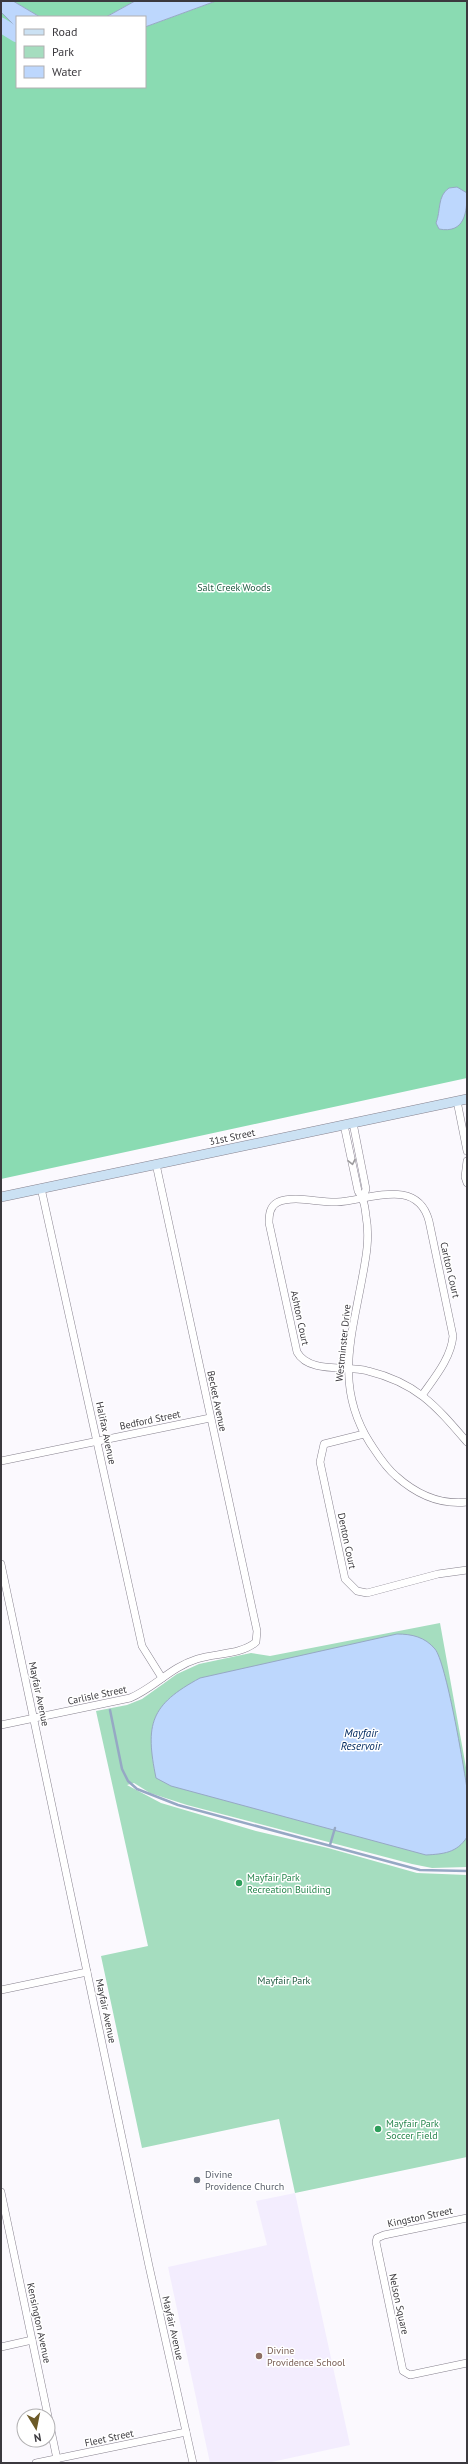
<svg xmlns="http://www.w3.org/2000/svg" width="468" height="2464" font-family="'PT Sans',sans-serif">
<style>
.education{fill:#f3edfe}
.green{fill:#a5ddbf}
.forest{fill:#8adbb2}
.water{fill:#bdd7fd;stroke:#96a8c4}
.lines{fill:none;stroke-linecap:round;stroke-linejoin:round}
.stream{stroke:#96a8c4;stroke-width:2.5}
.river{stroke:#bdd7fd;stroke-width:15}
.street-casing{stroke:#87828e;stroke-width:8}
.secondary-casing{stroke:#87828e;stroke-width:10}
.street{stroke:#fff;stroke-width:7}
.secondary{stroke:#cbe1f3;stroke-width:9}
.oneway{stroke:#9d9c9e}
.leisure-dot{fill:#2e9e5b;stroke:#fff;stroke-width:1.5}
.worship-dot{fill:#6b7280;stroke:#fff;stroke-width:1.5}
.education-dot{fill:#8d6e63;stroke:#fff;stroke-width:1.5}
.labels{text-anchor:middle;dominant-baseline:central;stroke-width:3;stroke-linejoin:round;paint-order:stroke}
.park-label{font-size:10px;fill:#1f5b40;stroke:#fff}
.street-label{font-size:10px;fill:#3b393e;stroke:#fff}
.leisure-label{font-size:10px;fill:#27864d;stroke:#fff;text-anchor:start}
.worship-label{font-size:10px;fill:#5b616d;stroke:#fff;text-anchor:start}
.education-label{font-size:10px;fill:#785e54;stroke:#fff;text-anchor:start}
.water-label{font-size:11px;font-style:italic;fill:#042c61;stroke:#fff}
</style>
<rect width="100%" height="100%" fill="#fbf9fe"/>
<path class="education" d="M295,2193L350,2445L267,2463H210L168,2267L267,2245L256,2201Z"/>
<path class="green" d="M440,1623L467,1773V1867L432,1868L412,1864L187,1805L150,1793L134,1783L127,1785L161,1803L256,1831L328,1848L417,1873L467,1875V2157L295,2193L279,2119L142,2148L101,1956L148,1946L96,1711L127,1705L142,1699L177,1674L199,1664L251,1653L270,1656Z"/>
<g class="forest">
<path d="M13,1H135L106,17H40Z"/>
<path d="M216,1H467V1078L1,1179V12L17,28V87H145V27Z"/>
</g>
<g class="water">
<path d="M1,1H13L40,17H17V28L1,12Z"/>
<path d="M135,1H216L145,27V17H106Z"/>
<path d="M457,187L467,193C467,212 465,234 439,229L436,223C441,211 437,196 449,188Z"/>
<path d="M397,1634C412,1634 425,1637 435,1649C446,1662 464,1767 467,1789C468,1804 467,1821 467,1837C457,1853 443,1854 426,1855L171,1786L156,1778C145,1724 150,1705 200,1678Z"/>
</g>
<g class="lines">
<g class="stream">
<path d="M110,1710L122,1769L128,1781L137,1789L178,1805L420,1870L467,1871"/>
<path d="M330,1845L335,1828"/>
</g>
<path class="river" d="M1,25L17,35"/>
<g class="street-casing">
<g id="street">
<path d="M457,1101L467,1151"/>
<path d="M353,1123L366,1189L363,1198"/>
<path d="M344,1125L358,1191C364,1199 365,1207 366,1216C370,1238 366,1258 362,1279C351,1339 335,1388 370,1443C378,1455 385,1467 396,1476C416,1494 440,1505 467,1502"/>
<path d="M467,1161L465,1177L467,1183"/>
<path d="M41,1188L142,1646L162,1678"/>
<path d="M423,1394C435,1377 451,1358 453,1336L429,1221C417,1176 367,1201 337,1202C320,1203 295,1195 278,1202C270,1206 269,1214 269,1223L297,1352C309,1374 347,1365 368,1371C417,1383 436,1406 467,1442"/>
<path d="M364,1434L324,1444L320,1462L345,1579L357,1591L367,1593L438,1574L467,1570"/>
<path d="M1,1461L210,1418"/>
<path d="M1,1564L149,2266L193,2463"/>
<path d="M1,1725L130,1698C154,1688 171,1667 197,1659C215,1653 241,1655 256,1642L257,1631L156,1164"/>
<path d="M1,1990L87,1972"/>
<path d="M1,2192L57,2459"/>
<path d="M467,2218L384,2235L377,2238L376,2242L403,2371L410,2375L467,2363"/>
<path d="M1,2347L32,2340"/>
<path d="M36,2463L186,2432"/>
</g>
</g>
<g class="secondary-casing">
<path id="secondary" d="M1,1197L467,1099"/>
</g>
<use href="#street" class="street"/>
<use href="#secondary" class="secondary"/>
</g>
<defs><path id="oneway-chevron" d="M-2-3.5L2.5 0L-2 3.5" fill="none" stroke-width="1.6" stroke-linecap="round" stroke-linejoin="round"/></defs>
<use class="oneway" href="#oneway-chevron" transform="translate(352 1162) rotate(78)"/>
<g class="leisure-dot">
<circle cx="239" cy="1883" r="4"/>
<circle cx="378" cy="2129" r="4"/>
</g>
<circle class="worship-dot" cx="197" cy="2180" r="4"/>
<circle class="education-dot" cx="259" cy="2356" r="4"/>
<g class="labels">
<g class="park-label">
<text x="234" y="587">Salt Creek Woods</text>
<text x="284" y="1980">Mayfair Park</text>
</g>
<g class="street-label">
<text transform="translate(232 1137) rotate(-12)">31st Street</text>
<text transform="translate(450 1270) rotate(77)">Carlton Court</text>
<text transform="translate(300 1318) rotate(78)">Ashton Court</text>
<text transform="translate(343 1343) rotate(-84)">Westminster Drive</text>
<text transform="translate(217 1401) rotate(78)">Becket Avenue</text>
<text transform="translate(150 1420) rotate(-12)">Bedford Street</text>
<text transform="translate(106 1433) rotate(78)">Halifax Avenue</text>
<text transform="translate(347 1541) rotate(78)">Denton Court</text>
<text transform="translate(39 1694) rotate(78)">Mayfair Avenue</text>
<text transform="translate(97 1695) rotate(-12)">Carlisle Street</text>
<text transform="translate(106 2011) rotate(78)">Mayfair Avenue</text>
<text transform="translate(420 2217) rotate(-12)">Kingston Street</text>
<text transform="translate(399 2304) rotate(78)">Nelson Square</text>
<text transform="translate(39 2323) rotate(78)">Kensington Avenue</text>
<text transform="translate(173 2328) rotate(77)">Mayfair Avenue</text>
<text transform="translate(109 2438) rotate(-12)">Fleet Street</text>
</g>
<g class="leisure-label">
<text x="247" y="1877">Mayfair Park<tspan x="247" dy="12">Recreation Building</tspan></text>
<text x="386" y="2123">Mayfair Park<tspan x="386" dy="12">Soccer Field</tspan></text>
</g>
<g class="worship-label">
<text x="205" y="2174">Divine<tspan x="205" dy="12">Providence Church</tspan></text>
</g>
<g class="education-label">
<text x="267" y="2350">Divine<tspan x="267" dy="12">Providence School</tspan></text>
</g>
<g class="water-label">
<text x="361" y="1733">Mayfair<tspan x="361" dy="13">Reservoir</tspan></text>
</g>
</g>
<rect width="468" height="2464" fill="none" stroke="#3b393e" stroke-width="4"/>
<rect x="16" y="16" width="130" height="72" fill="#ffffff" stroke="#b1b0b2"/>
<rect x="24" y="29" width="20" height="6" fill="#cbe1f3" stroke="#b1b0b2"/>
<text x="52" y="36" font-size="12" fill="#3b393e">Road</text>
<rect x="24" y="46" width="20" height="12" fill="#a5ddbf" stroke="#b1b0b2"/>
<text x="52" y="56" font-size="12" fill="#3b393e">Park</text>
<rect x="24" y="66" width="20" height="12" fill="#bdd7fd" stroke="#b1b0b2"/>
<text x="52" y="76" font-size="12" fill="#3b393e">Water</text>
<g transform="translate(36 2428) rotate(170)"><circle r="19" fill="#ffffff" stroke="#b1b0b2"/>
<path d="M0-3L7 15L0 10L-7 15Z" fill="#6c5a28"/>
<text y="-6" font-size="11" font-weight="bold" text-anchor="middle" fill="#3b393e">N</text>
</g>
</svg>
